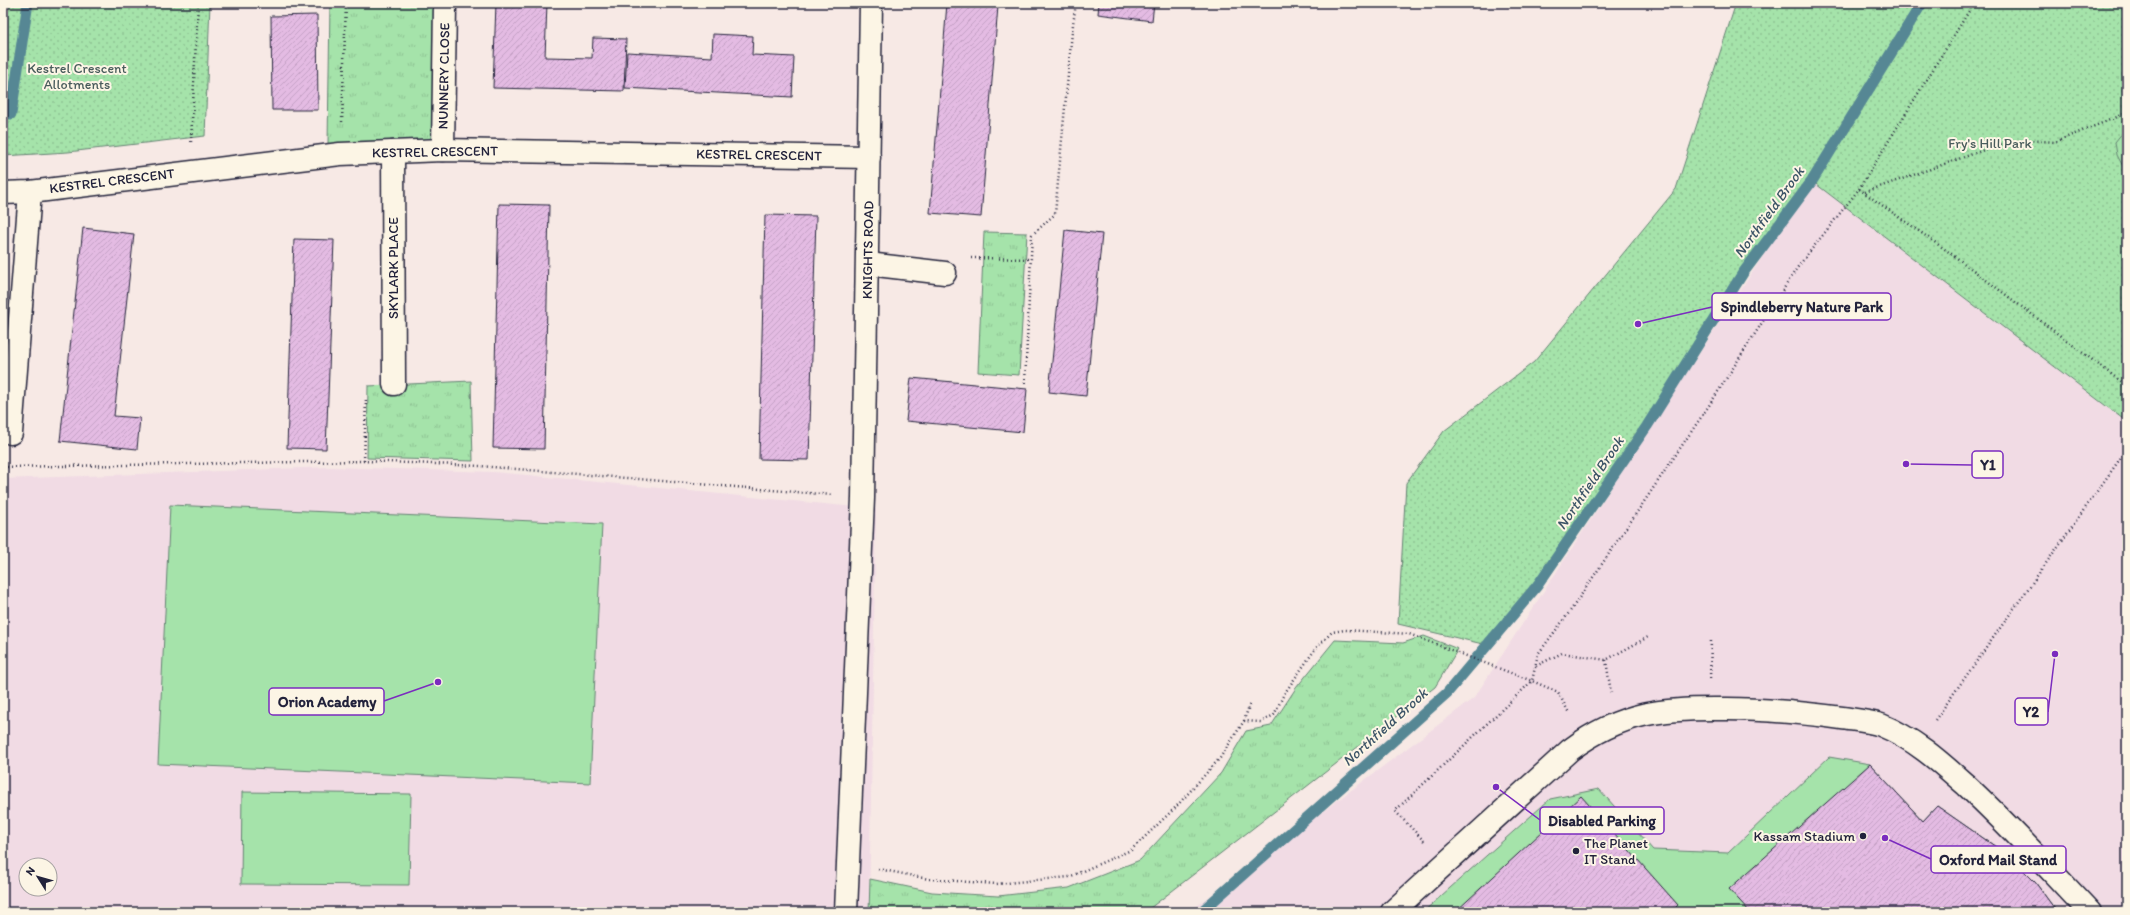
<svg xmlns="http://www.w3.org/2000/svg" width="2130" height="915" font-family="Itim,sans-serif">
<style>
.built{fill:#f1dbe4;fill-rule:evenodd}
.grass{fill:url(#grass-tufts);stroke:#648272}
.park{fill:url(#park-dots);stroke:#648272}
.pitch{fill:#a5e3aa;stroke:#648272}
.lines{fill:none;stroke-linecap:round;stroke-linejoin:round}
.stream{stroke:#568794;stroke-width:11}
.building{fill:url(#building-hatch);stroke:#22223b}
.minor-casing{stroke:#22223b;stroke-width:25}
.path{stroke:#22223b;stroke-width:2.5;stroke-dasharray:1 3;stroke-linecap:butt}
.minor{stroke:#fcf5e5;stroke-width:22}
.poi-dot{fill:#22223b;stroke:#fcf5e5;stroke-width:1.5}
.labels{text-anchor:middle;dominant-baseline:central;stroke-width:4;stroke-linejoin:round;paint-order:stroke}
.park-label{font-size:14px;fill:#495c5c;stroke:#fcf5e5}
.street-label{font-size:14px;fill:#22223b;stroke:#fcf5e5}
.poi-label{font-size:14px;fill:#22223b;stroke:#fcf5e5;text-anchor:end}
.water-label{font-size:15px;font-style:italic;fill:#3c5467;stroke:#fcf5e5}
.leader{fill:none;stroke:#7b2cbf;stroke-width:1.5}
.callout-dot{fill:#7b2cbf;stroke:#fcf5e5;stroke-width:1.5}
.callout{fill:#fcf5e5;stroke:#7b2cbf;stroke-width:1.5}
.callout-label{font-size:15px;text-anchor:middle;font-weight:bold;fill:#22223b}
</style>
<defs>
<pattern id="grass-tufts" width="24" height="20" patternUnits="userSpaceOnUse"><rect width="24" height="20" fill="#a5e3aa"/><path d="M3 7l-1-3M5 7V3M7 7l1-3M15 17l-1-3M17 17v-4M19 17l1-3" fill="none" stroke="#8ec293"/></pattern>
<pattern id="park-dots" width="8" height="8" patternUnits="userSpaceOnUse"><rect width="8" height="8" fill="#a5e3aa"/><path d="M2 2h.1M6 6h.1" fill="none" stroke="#8ec293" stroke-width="1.8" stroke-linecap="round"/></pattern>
<pattern id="building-hatch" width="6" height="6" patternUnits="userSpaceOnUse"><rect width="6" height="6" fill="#e4bbe3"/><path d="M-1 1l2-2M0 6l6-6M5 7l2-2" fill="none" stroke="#c3a0c4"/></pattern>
</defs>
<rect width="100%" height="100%" fill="#f7e9e5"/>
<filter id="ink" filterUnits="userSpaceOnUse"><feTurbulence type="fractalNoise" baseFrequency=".025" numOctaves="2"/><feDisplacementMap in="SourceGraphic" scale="8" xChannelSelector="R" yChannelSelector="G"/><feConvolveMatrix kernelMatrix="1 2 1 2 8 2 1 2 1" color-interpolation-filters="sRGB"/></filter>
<g filter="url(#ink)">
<g class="built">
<path d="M1812,181L2127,422V912H1189L1474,698Z"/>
<path d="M331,467L494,472L876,509L869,912H3V479ZM26,865H50V889H26Z"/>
</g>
<g class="grass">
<path d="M330,3H435V141L328,144Z"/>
<path d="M984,232L1027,233L1019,375L978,372Z"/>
<path d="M471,381L473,461L367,458L368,386Z"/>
<path d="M1424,636L1458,649L1435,687L1145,912H869L870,879L932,892L998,896L1069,888L1140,860L1221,773L1246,731L1271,726L1296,688L1335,640L1403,643Z"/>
</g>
<g class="park">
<path d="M3,3H210L205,136L68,152L3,156Z"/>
<path d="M1736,3H2127V422L1812,181L1743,273L1647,426L1537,586L1487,645L1398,624L1406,483L1444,431L1534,362L1676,189Z"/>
</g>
<g class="pitch">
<path d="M2127,127V174L2117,155L2115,142Z"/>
<path d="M170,505L602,524L590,783L158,764Z"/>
<path d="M1829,757L1870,764L1923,821L1937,806L2009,856L2035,882L2057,912H1423L1550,799L1599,789L1653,850L1728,853Z"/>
<path d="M242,792L411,794L409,885L241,884Z"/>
</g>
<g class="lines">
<g class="stream">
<path d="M11,114L28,3"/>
<path d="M1201,912L1447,693L1537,586L1647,426L1743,273L1812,181L1922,3"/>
</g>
</g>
<g class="building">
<path d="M496,3H547L545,57L592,58L593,38L626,39L624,91L493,88Z"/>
<path d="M947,3L998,6L981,217L930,213Z"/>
<path d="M1099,3H1154L1152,21L1098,14Z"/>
<path d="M317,15L318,110H272L271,16Z"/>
<path d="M713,34L753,36L752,55L794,57L792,97L625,88L627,52L712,57Z"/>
<path d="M499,204L549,205L544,449L493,448Z"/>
<path d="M765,215L816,216L809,460L759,459Z"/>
<path d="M83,228L134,234L114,416L140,418L137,449L60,441Z"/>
<path d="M1065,230L1102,234L1086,396L1049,392Z"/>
<path d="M294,239L334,240L326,449L287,448Z"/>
<path d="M911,378L1027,389L1023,432L906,421Z"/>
<path d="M1870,764L1923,821L1937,806L2009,856L2035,882L2057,912H1750L1729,889Z"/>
<path d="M1581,796L1678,905L1671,912H1455Z"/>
</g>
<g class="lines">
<g class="minor-casing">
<g id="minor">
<path d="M443,150L445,3"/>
<path d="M393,152L394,384"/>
<path d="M3,193L30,192L340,154L443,150L869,157"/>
<path d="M868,264L945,273"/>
<path d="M11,433L30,192"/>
<path d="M846,912L863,498L871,3"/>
<path d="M1392,912L1570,750C1622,711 1665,708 1727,709C1766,709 1804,713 1842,718C1855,720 1869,721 1881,725C1915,739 1940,762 1967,786C2010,826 2050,870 2090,912"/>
</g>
</g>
<g class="path">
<path d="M342,122L346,3"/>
<path d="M191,142L198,3"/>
<path d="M1859,189L1974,3"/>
<path d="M1865,192L2004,143L2028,140L2055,142L2127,113"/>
<path d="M971,258L1031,259"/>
<path d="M1025,383L1032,235L1055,214L1072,32L1076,3"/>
<path d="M364,461L366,398"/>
<path d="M3,467L364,461L480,466L833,495"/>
<path d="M1606,660L1611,693"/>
<path d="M1536,666L1562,653L1606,660L1648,637"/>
<path d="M1710,678L1711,640"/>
<path d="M1935,720L2127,449"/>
<path d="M1244,721L1250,703"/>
<path d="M1424,841L1395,811L1532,681L1538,654L1571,610L1712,401L1797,268L1859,189L1953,255L2127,386"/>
<path d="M878,869L929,879L996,884L1069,877L1131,850L1175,808L1220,758L1244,721L1261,722L1274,715L1284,694L1316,648L1332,632L1345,630L1409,634L1532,681L1558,692L1569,713"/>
</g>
<use href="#minor" class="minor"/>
</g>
</g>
<g class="poi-dot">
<circle cx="1863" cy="836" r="4"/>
<circle cx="1576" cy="851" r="4"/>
</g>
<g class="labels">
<g class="park-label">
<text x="77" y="68">Kestrel Crescent<tspan x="77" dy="16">Allotments</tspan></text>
<text x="1990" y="143">Fry's Hill Park</text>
</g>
<g class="street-label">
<text transform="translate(444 76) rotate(-89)">NUNNERY CLOSE</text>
<text transform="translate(435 152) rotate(-1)">KESTREL CRESCENT</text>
<text transform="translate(759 155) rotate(1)">KESTREL CRESCENT</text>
<text transform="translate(112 181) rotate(-7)">KESTREL CRESCENT</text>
<text transform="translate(868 250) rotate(-89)">KNIGHTS ROAD</text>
<text transform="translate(393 268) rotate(-90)">SKYLARK PLACE</text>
</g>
<g class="poi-label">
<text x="1855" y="836">Kassam Stadium</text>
<text x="1584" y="843" text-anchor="start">The Planet<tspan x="1584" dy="16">IT Stand</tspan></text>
</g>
<g class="water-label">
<text transform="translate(1769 212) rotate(-54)">Northfield Brook</text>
<text transform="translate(1590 483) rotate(-56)">Northfield Brook</text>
<text transform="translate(1385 727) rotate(-42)">Northfield Brook</text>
</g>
</g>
<path class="leader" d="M1638 324L1712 307M1906 464L1972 465M438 682L384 701M2055 654L2048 712M1496 787L1540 820M1885 838L1931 859"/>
<g class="callout-dot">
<circle cx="1638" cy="324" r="4"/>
<circle cx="1906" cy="464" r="4"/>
<circle cx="438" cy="682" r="4"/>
<circle cx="2055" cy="654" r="4"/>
<circle cx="1496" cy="787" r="4"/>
<circle cx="1885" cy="838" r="4"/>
</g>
<g class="callout">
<rect x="1712" y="293" width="179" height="27" rx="4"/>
<rect x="1972" y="451" width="31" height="27" rx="4"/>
<rect x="269" y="688" width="115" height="27" rx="4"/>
<rect x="2015" y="698" width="33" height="27" rx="4"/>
<rect x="1540" y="807" width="124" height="27" rx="4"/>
<rect x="1931" y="846" width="135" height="27" rx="4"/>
</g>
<g class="callout-label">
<text x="1802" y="312">Spindleberry Nature Park</text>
<text x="1988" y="470">Y1</text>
<text x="327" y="707">Orion Academy</text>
<text x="2031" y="717">Y2</text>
<text x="1602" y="826">Disabled Parking</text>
<text x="1998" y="865">Oxford Mail Stand</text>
</g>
<rect width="2130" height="915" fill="none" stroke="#fcf5e5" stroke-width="16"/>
<rect x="8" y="8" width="2114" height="899" fill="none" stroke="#22223b" stroke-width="1.5" filter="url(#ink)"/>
<g transform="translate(38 877) rotate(307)"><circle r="19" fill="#fcf5e5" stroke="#a5a1a1"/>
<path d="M0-3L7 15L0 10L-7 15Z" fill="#22223b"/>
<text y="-6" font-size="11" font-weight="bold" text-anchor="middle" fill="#22223b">N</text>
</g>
</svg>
